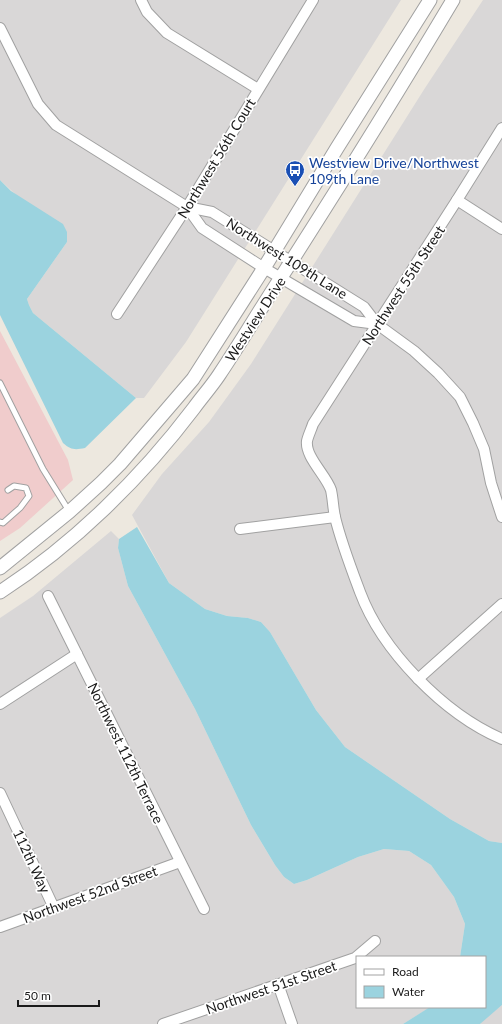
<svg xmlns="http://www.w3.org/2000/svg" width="502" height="1024" font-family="Lato,sans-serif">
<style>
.residential{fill:#d9d7d7}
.commercial{fill:#f0cccc}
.water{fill:#9bd3df}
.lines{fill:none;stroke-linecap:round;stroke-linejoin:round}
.service-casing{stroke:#a1a1a1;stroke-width:7}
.minor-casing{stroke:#a1a1a1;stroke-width:12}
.tertiary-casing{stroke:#a1a1a1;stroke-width:15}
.service{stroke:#fff;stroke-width:5}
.minor{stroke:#fff;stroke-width:10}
.tertiary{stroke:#fff;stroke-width:13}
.labels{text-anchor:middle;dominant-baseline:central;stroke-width:3.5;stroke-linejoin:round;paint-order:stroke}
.street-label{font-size:14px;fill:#1a1a1a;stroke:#fff}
.transit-label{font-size:14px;fill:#164399;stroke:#fff;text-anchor:start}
</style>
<rect width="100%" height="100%" fill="#ede8df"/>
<g class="residential">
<path d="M0,0H401L186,342L144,398H136L33,313L29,305L27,299L67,242L0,180Z"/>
<path d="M483,0H502V843L489,841L450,819L345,747L316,710L270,632L261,622L248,618L227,616L205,609L169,583L132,515L162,474L209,422L251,364L425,88Z"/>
<path d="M111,531L119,539L118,548L128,586L195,709L251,825L275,865L284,877L294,884L307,880L358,857L384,849L409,851L431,865L454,897L465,924L460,957H357V1007H430L429,1008L403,1024H0V618L33,596Z"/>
<path d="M502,1005V1024H480L483,1020Z"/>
</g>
<path class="commercial" d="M0,331L68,460L73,480L20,528L0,541Z"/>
<g class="water">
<path d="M0,180L11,191L63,224L67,232V242L27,299L29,305L33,313L136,398L85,448C75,450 71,450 63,443L0,315Z"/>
<path d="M137,527L169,583L205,609L227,616L248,618L261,622L270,632L316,710L345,747L450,819L489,841L502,843V1005L480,1024H403L430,1007H485V957H460L465,924L454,897L431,865L409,851L384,849L358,857L307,880L294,884L284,877L275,865L251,825L195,709L128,586L118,548L119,539Z"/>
</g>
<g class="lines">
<g class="service-casing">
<g id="service">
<path d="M0,383L43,469L69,511"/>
<path d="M0,522L3,523L20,508L29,496L26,488L14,486L8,490"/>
</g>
</g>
<g class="minor-casing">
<g id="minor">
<path d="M141,0L147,12L167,33L258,89"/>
<path d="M0,28L38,104L56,125L187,207L202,228L264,268L354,321L377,324"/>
<path d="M502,128L457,200L313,424C311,430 308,436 307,441C305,457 326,475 331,490C333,499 333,508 335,517C341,542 351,568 360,592C382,651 444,714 502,739"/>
<path d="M457,200L502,229"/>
<path d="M187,207L212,212L364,307L377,324L414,351L438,373L460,397L473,423L484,449L491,483L502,517"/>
<path d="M117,314L187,207L313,0"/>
<path d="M240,529L335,517"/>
<path d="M48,596L204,909"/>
<path d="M418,679L502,604"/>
<path d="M0,704L77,654"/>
<path d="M0,793L54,908"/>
<path d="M0,927L180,862"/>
<path d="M278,984L292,1024"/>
<path d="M163,1024L355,958L375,941"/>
</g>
</g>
<g class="tertiary-casing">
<g id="tertiary">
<path d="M0,568L69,512L101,483L120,464L193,379L264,268L337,148L430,0"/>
<path d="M0,592C74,544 141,478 194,408C202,397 211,387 219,375C240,344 259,311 280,279C339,187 397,94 453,0"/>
</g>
</g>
<use href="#service" class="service"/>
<use href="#minor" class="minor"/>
<use href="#tertiary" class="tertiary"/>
</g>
<defs>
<g id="bus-pin" transform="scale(1)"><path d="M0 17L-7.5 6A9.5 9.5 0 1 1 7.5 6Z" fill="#1a4fb4" stroke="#fff"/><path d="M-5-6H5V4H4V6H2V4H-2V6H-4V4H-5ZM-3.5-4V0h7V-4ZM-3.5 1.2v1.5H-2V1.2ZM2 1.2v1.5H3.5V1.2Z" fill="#fff"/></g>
</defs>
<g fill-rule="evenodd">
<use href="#bus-pin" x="295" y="170"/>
</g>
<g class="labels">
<g class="street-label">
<text transform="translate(216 158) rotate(-59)">Northwest 56th Court</text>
<text transform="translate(287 258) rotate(32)">Northwest 109th Lane</text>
<text transform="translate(403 285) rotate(-57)">Northwest 55th Street</text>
<text transform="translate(255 319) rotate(-57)">Westview Drive</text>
<text transform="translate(126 753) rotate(64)">Northwest 112th Terrace</text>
<text transform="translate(32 861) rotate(65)">112th Way</text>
<text transform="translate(90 894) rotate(-20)">Northwest 52nd Street</text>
<text transform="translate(271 987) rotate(-19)">Northwest 51st Street</text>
</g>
<g class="transit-label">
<text x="309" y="162">Westview Drive/Northwest<tspan x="309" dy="16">109th Lane</tspan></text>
</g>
</g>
<rect x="356" y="956" width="130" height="52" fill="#ffffff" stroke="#a3a3a3"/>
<rect x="364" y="969" width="20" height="6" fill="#ffffff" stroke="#a3a3a3"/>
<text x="392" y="976" font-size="12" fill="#1a1a1a">Road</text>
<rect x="364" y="986" width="20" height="12" fill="#9bd3df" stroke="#a3a3a3"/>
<text x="392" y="996" font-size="12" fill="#1a1a1a">Water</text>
<path d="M18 1000v6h81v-6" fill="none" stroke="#1a1a1a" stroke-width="2"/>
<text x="24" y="1000" font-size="12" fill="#1a1a1a" stroke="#ffffff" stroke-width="3" paint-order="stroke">50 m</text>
</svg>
